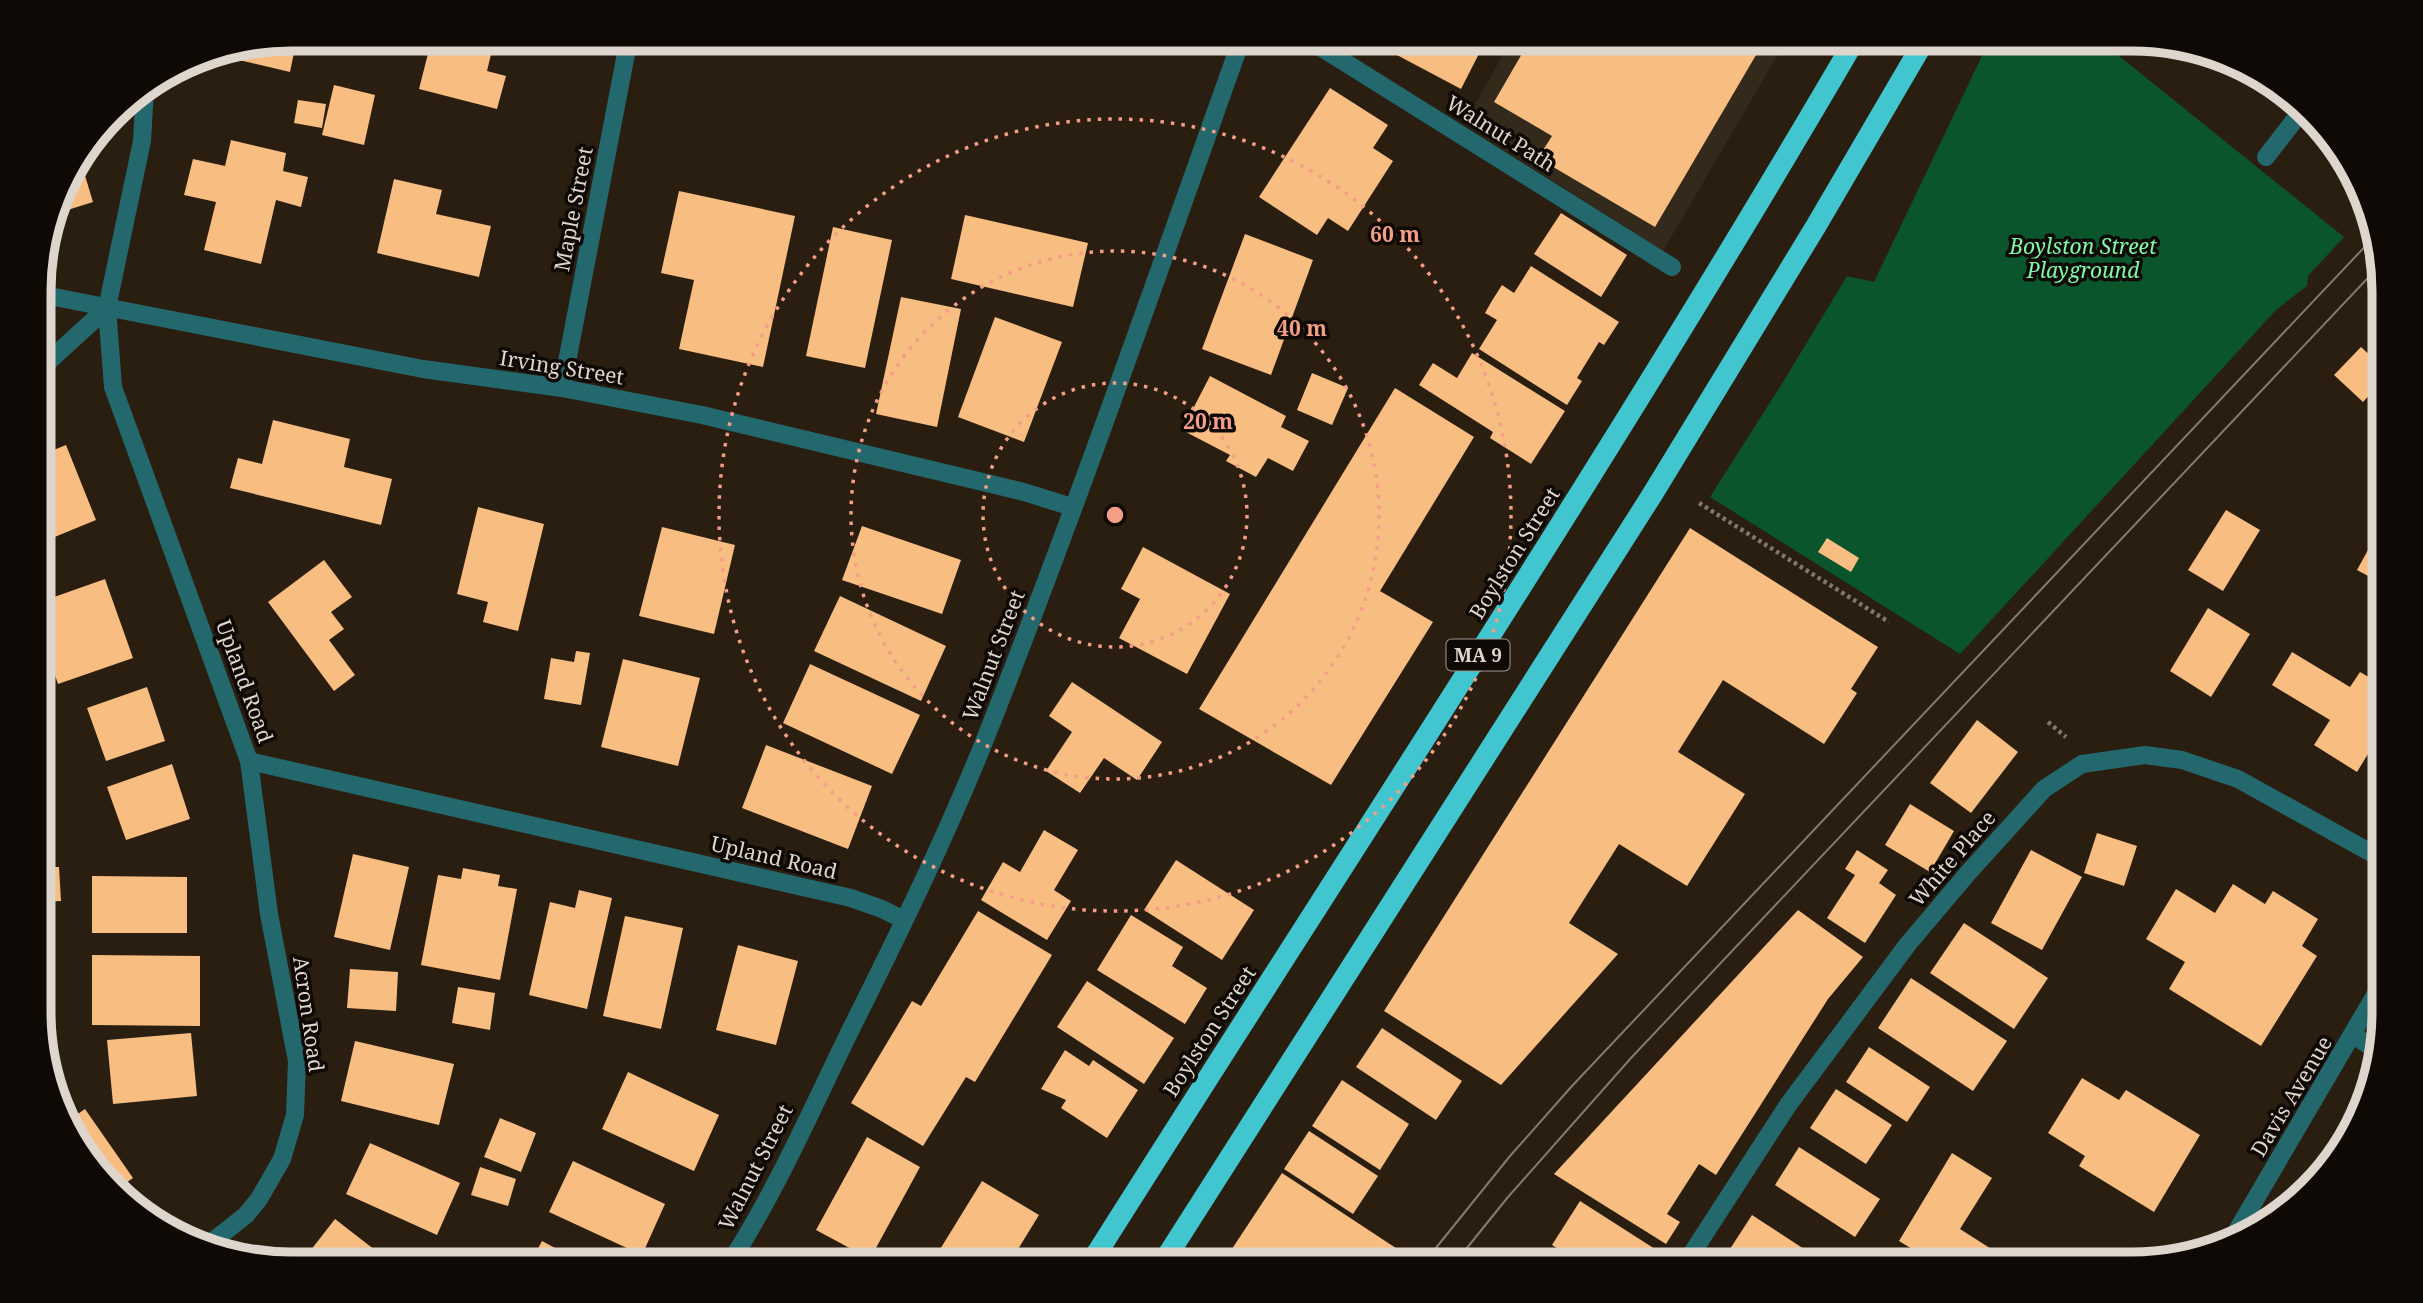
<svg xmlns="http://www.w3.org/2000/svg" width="2423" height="1303" font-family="'Noto Serif',serif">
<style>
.education{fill:#332a1b}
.green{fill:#0a552b}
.building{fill:#f8bd81}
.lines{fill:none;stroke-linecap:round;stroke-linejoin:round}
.path{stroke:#81776c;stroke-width:4.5;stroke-dasharray:3.5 3.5;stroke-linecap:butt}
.minor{stroke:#23686d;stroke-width:18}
.highway{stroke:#41c6d0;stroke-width:21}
.tram{stroke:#857a70;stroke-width:2}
.ring{fill:none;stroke:#f49e88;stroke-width:3.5;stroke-dasharray:3.5 7}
.labels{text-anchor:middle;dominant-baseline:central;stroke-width:7;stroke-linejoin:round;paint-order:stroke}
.shield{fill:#0e0905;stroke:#a09891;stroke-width:2}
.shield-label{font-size:19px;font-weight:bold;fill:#ded5cd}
.street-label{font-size:21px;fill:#ded5cd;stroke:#0e0905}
.park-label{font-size:21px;font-style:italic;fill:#80f8a6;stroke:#0e0905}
.rim{fill:none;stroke:#ded5cd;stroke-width:9}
.centre{fill:#f49e88;stroke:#0e0905;stroke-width:3.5}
.ring-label{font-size:21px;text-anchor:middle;font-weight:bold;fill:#f49e88;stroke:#0e0905;stroke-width:7;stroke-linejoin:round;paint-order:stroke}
</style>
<rect width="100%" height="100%" fill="#2a1e11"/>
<path class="education" d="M1512,39H1787L1663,251L1464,124Z"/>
<path class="green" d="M1990,39H2098L2344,237L2308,276L2307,286L2277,309L1960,654L1710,497L1783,382L1847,276L1874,282Z"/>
<g class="building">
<path d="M291,38H297L290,72L239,60L241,48Z"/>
<path d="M432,38H495L487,71L506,76L497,109L419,89Z"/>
<path d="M1403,38H1487L1461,89L1395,54Z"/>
<path d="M1531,38H1766L1655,227L1538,158L1552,136L1494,102Z"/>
<path d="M334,85L375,95L364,145L322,135Z"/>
<path d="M1330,88L1388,125L1373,148L1393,161L1348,231L1328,218L1317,235L1259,197Z"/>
<path d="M298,100L326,104L322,128L294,123Z"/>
<path d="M231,140L286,153L283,171L308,177L301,207L276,200L261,264L204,250L216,202L184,195L193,159L225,166Z"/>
<path d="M80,159L93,202L55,214L65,179Z"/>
<path d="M394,179L442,190L436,214L491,226L479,277L377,253Z"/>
<path d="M679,191L795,216L763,367L679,349L694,280L661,273Z"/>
<path d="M1561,213L1627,255L1601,297L1534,254Z"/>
<path d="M965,215L1088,243L1073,307L951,279Z"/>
<path d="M833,227L892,240L865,368L806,356Z"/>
<path d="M1245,234L1313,260L1271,375L1202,349Z"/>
<path d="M1531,266L1619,322L1604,345L1599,342L1577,378L1582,381L1567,405L1479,349L1497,320L1485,313L1493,299L1502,285L1514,293Z"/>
<path d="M901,297L961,309L937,427L876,414Z"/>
<path d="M995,317L1062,342L1024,442L958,417Z"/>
<path d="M2361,347L2383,367V380L2363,402L2334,375Z"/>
<path d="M1472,353L1565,411L1531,464L1490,438L1493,432L1419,385L1433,363L1457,378Z"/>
<path d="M1312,373L1348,388L1332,425L1297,410Z"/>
<path d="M1210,376L1286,416L1281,427L1309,441L1293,471L1268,458L1256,477L1226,461L1230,455L1182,430Z"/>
<path d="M1395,388L1474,437L1380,591L1433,622L1331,785L1199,709Z"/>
<path d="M273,420L350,439L344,467L392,479L381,525L230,488L238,458L262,464Z"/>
<path d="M66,445L96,520L40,543L39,456Z"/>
<path d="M478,507L544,524L518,631L483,622L488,602L457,594Z"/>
<path d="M2226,510L2260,530L2223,591L2188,570Z"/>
<path d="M862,526L961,560L942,614L842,580Z"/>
<path d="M662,527L735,545L714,634L639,616Z"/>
<path d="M1690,528L1878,647L1851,689L1857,693L1824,744L1723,680L1678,752L1745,794L1687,886L1619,844L1569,923L1618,954L1501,1085L1384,1011Z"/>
<path d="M2379,530L2383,533V584L2357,570Z"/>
<path d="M1827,538L1859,558L1851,572L1818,552Z"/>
<path d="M1143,547L1230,594L1187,674L1119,638L1140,599L1121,589Z"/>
<path d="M324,560L352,597L331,612L344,629L329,640L355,675L334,691L268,602Z"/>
<path d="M105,579L133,658L58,684L40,632V602Z"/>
<path d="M840,596L946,646L921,701L814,651Z"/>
<path d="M2208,608L2250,634L2211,697L2170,671Z"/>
<path d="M576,651L590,653L581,705L544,699L551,658L574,662Z"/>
<path d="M2292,652L2350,687L2360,672L2384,686V758L2371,749L2357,772L2314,745L2330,720L2272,685Z"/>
<path d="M623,659L700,678L678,766L601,747Z"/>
<path d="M810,664L920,715L892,774L783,723Z"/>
<path d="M1072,682L1162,742L1137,780L1104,758L1080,793L1046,771L1072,732L1049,716Z"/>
<path d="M147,687L165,741L106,761L87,708Z"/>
<path d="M1977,720L2018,752L1971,813L1930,783Z"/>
<path d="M766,745L872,786L848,849L742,808Z"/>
<path d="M172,764L190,819L126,840L107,787Z"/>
<path d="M1910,804L1954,831L1930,872L1885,845Z"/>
<path d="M1044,830L1078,850L1054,890L1071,901L1047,940L981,900L1003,862L1020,872Z"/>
<path d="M2097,833L2137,846L2124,886L2084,873Z"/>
<path d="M1857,850L1888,870L1879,883L1896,895L1865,943L1827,918L1855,875L1845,869Z"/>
<path d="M2031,850L2082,877L2042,950L1991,923Z"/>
<path d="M353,854L409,867L390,950L334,937Z"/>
<path d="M1176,860L1254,910L1222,960L1144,910Z"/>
<path d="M40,867H59L61,901L40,902Z"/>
<path d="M463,868L500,875L498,886L517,889L500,980L421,965L438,875L461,879Z"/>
<path d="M92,876L187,877V933H92Z"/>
<path d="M2233,884L2265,904L2273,891L2318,919L2302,946L2317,956L2261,1046L2169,989L2185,962L2146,939L2176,889L2215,913Z"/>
<path d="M579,890L612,898L587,1009L529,995L550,902L575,908Z"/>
<path d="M1798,910L1863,957L1828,999L1716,1175L1699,1164L1667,1214L1680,1222L1666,1244L1554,1174Z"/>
<path d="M978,911L1052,955L975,1082L966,1077L923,1146L851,1103L912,1001L921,1006Z"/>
<path d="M1131,915L1183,947L1172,966L1207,988L1185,1024L1097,970Z"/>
<path d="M625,916L683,928L661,1029L603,1016Z"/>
<path d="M1964,923L2048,978L2014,1029L1930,973Z"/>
<path d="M738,945L798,961L776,1045L716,1030Z"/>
<path d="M92,955L200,956V1026L92,1025Z"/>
<path d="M350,969L398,972L396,1011L347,1008Z"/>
<path d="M1911,978L2007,1041L1973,1091L1878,1028Z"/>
<path d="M1087,981L1174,1038L1144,1084L1057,1027Z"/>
<path d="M458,987L495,993L490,1030L452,1023Z"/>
<path d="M1382,1028L1462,1081L1436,1120L1356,1067Z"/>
<path d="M191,1033L197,1096L113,1104L107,1040Z"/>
<path d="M355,1041L454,1064L439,1125L341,1101Z"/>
<path d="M1869,1047L1930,1087L1907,1122L1846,1082Z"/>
<path d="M1065,1050L1089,1066L1093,1060L1138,1090L1107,1138L1061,1108L1066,1100L1041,1089Z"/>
<path d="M628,1072L719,1115L694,1171L602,1129Z"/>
<path d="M2082,1078L2119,1100L2126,1090L2200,1135L2154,1212L2079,1166L2085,1156L2048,1133Z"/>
<path d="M1342,1080L1409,1124L1380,1170L1312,1126Z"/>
<path d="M1836,1089L1892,1125L1866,1164L1810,1128Z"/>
<path d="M85,1109L133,1178L120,1187L81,1153L69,1120Z"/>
<path d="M500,1118L536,1133L521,1172L484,1157Z"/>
<path d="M1309,1131L1378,1176L1353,1214L1284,1169Z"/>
<path d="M867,1137L920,1167L870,1259L816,1230Z"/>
<path d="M370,1143L460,1183L437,1235L346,1194Z"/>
<path d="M1799,1147L1880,1199L1855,1237L1775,1185Z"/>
<path d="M1952,1153L1992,1178L1960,1229L2007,1259L2012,1249L2036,1264H1937L1899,1241Z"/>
<path d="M573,1161L665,1204L642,1255L549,1212Z"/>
<path d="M480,1167L516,1179L508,1206L471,1195Z"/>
<path d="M1282,1173L1411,1258L1407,1264H1222Z"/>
<path d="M982,1181L1039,1215L1009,1264H931Z"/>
<path d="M1580,1201L1655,1249L1645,1264H1582L1552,1245Z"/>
<path d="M1752,1215L1827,1264H1747L1728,1252Z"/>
<path d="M335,1219L393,1264H300Z"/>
<path d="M542,1241L585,1264H530Z"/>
<path d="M1544,1256L1556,1264H1539Z"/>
<path d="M1727,1257L1738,1264H1722Z"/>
</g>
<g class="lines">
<g class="path">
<path d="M1699,503L1889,622"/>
<path d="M2048,722L2066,737"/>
</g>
<g class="minor">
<path d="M1306,38L1672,267"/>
<path d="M145,89L142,141L107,308L113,387L249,761L269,914L297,1061L295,1115L282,1159L259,1199L246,1215L208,1245"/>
<path d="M2266,157L2300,113"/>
<path d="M39,294L423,369L562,388L702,415L1024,492L1072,507"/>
<path d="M39,370L107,308"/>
<path d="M562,388L629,38"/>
<path d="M249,761L851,898L882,909L904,920"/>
<path d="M2353,1035L2376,1050"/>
<path d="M2235,1234L2384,980"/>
<path d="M729,1264C777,1190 813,1106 852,1027C899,933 945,839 984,742C1076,510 1158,273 1242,38"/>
<path d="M1685,1264L1788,1105L1908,944L1968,873L2044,789L2082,764L2145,755L2182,760L2238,779L2384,860"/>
</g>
<g class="highway">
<path d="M1090,1264C1347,857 1613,455 1856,38"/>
<path d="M1162,1264L1652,495L1816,226L1926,38"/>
</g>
<g class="tram">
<path d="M1423,1264L1510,1156L1572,1086L2374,237"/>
<path d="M1454,1264L1508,1197L1631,1058L2382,263"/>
</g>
</g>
<g class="ring">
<circle cx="1115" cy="515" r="132"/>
<circle cx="1115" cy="515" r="264"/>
<circle cx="1115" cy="515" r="396"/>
</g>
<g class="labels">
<rect class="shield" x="1446.5" y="639.5" width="63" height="31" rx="5"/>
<g class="shield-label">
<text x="1478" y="655">MA 9</text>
</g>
<g class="street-label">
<text transform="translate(1501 133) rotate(32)">Walnut Path</text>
<text transform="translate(573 209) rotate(-79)">Maple Street</text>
<text transform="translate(562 367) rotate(9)">Irving Street</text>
<text transform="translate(1514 553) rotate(-58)">Boylston Street</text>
<text transform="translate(993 655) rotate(-69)">Walnut Street</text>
<text transform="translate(245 681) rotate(70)">Upland Road</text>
<text transform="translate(774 857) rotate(13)">Upland Road</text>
<text transform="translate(1952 858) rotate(-49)">White Place</text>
<text transform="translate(309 1014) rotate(82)">Acron Road</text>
<text transform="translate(1209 1031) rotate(-57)">Boylston Street</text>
<text transform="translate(2291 1096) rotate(-59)">Davis Avenue</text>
<text transform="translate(755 1167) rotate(-63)">Walnut Street</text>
</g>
<g class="park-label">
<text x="2083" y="246">Boylston Street<tspan x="2083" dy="24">Playground</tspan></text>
</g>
</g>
<path d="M0 0H2423V1303H0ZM291 51H2132A240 240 0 0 1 2372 291V1012A240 240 0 0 1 2132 1252H291A240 240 0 0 1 51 1012V291A240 240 0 0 1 291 51Z" fill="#0e0905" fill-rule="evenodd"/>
<path class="rim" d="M291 51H2132A240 240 0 0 1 2372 291V1012A240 240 0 0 1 2132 1252H291A240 240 0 0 1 51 1012V291A240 240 0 0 1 291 51Z"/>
<circle cx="1115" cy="515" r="10" class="centre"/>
<g class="ring-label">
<text x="1395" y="242">60 m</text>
<text x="1302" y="336">40 m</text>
<text x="1208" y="429">20 m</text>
</g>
</svg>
